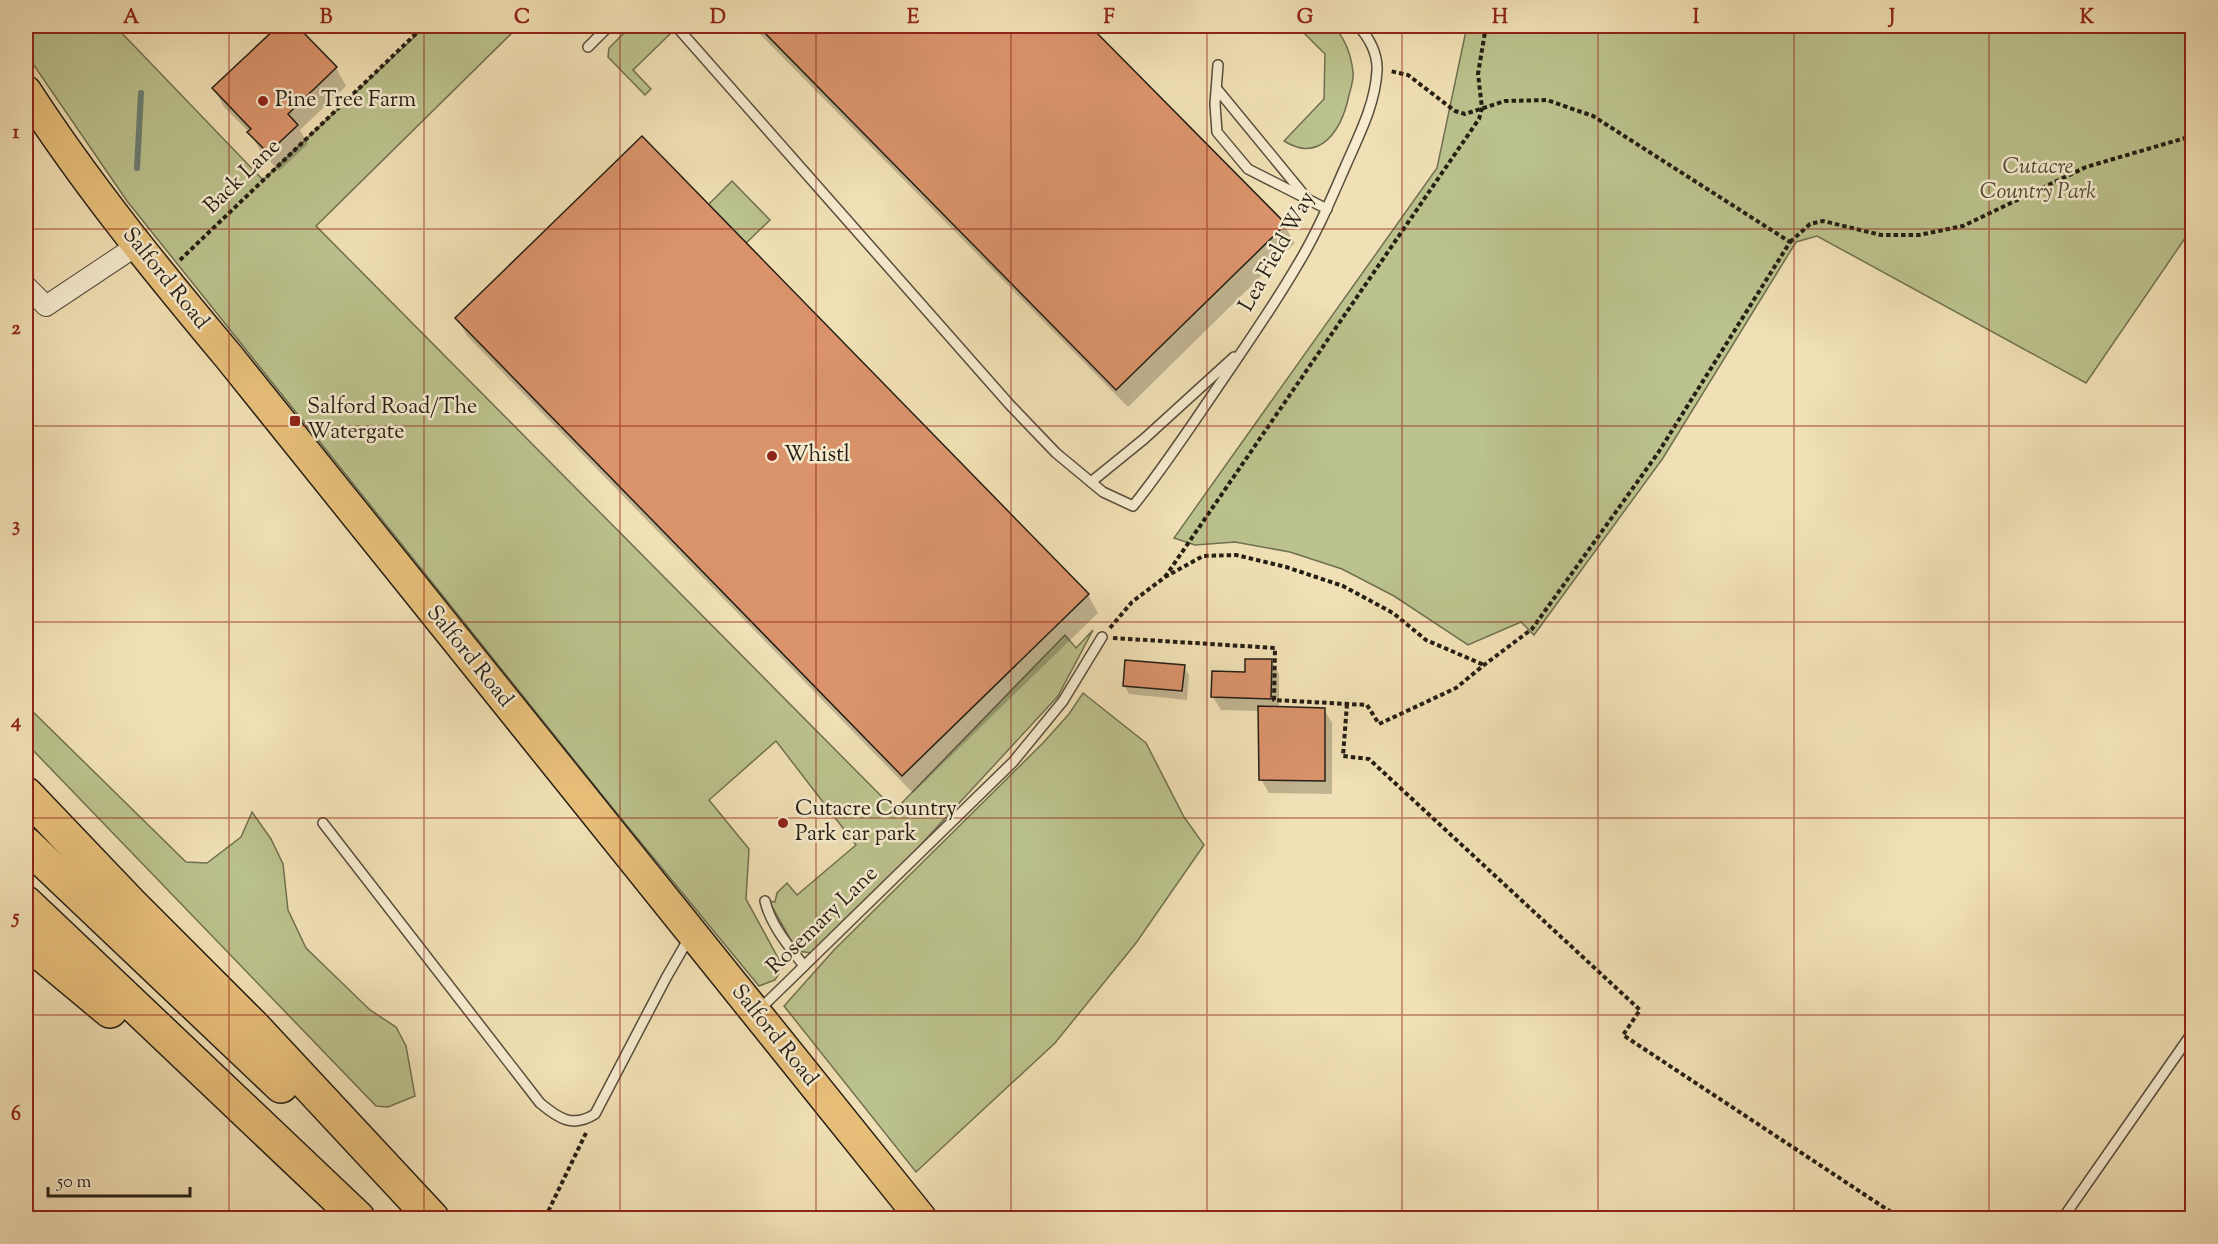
<svg xmlns="http://www.w3.org/2000/svg" width="2218" height="1244" font-family="'Sorts Mill Goudy',serif">
<style>
.green{fill:#bbc28d;stroke:#707050;stroke-width:1.5}
.shadow{fill:#0003}
.lines{fill:none;stroke-linecap:round;stroke-linejoin:round}
.stream{stroke:#6c7d72;stroke-width:6}
.building{fill:#da936b;stroke:#251e14;stroke-width:1.5}
.service-casing{stroke:#584e3c;stroke-width:12}
.minor-casing{stroke:#584e3c;stroke-width:22}
.primary-casing{stroke:#251e14;stroke-width:33}
.motorway-casing{stroke:#251e14;stroke-width:36}
.path{stroke:#251e14;stroke-width:4;stroke-dasharray:4.5 3;stroke-linecap:butt}
.service{stroke:#f6ebcf;stroke-width:9}
.minor{stroke:#f6ebcf;stroke-width:20}
.primary{stroke:#e8c07a;stroke-width:30}
.motorway{stroke:#e8c07a;stroke-width:33}
.grid{fill:none;stroke:#8f2418;stroke-width:1.5;stroke-opacity:0.55}
.poi-dot{fill:#8f2418;stroke:#f6ebcf;stroke-width:2}
.labels{text-anchor:middle;dominant-baseline:central;stroke-width:5;stroke-linejoin:round;paint-order:stroke}
.poi-label{font-size:22px;fill:#251e14;stroke:#f6ebcf;text-anchor:start}
.park-label{font-size:22px;font-style:italic;fill:#524f38;stroke:#f6ebcf}
.street-label{font-size:22px;fill:#251e14;stroke:#f6ebcf}
.neatline{fill:none;stroke:#8f2418;stroke-width:2}
.grid-label{font-size:20px;text-anchor:middle;font-weight:bold;fill:#8f2418}
</style>
<rect width="100%" height="100%" fill="#f1e0b5"/>
<filter id="stains"><feTurbulence type="fractalNoise" baseFrequency=".00333" numOctaves="4"/><feColorMatrix values="0 0 0 0 .2 0 0 0 0 .09 0 0 0 0 .02 0 0 0 .5 -.17"/></filter>
<radialGradient id="worn" r=".72"><stop offset=".6" stop-color="#630" stop-opacity="0"/><stop offset="1" stop-color="#630" stop-opacity=".3"/></radialGradient>
<g class="green">
<path d="M26,26H115L263,180L426,26H519L316,226L895,810L1065,635L1076,648L1093,630L1058,696L914,852L812,953L797,951L769,901L775,902L777,893L787,883L797,895L856,845L776,741L709,800L749,849L746,899L783,967L775,980L759,986L615,811L127,201L33,64L26,48Z"/>
<path d="M631,26H656L662,31L665,29L670,34L633,70L651,89L645,95L608,57L609,48Z"/>
<path d="M1297,26H1333C1345,38 1351,54 1353,72C1354,79 1351,88 1349,95C1342,129 1321,164 1284,141L1324,99L1325,54Z"/>
<path d="M1467,26H2192V228L2086,383L1817,236L1796,242L1663,458L1534,635L1521,622L1468,645L1394,596L1342,569L1290,552L1235,542L1195,545L1174,538L1437,168Z"/>
<path d="M732,181L770,220L743,246L705,208Z"/>
<path d="M1083,693L1146,743L1184,817L1204,845L1136,943L1055,1043L916,1172L784,1006L834,950L1043,743L1069,714Z"/>
<path d="M26,705L186,862L207,863L241,837L252,812L271,839L283,864L288,910L306,948L370,1010L396,1027L406,1046L415,1096L388,1107L376,1106L26,743Z"/>
</g>
<g class="shadow">
<path d="M280,26H295L336,68L346,86L300,130L308,144L279,171L260,150L251,134L224,107L214,89Z"/>
<path d="M752,26H1088L1284,225L1295,243L1128,407Z"/>
<path d="M457,318L1088,595L1098,613L913,793L467,336Z"/>
<path d="M1271,661L1279,674V708L1324,709L1332,723V794L1269,793L1261,779L1260,711L1221,710L1213,697L1246,673Z"/>
<path d="M1184,667L1189,675L1187,700L1129,694L1124,685Z"/>
</g>
<g class="lines">
<path class="stream" d="M137,168L141,93"/>
</g>
<g class="building">
<path d="M278,26H297L337,67L288,114L298,125L268,153L247,132L251,129L212,88Z"/>
<path d="M758,26H1090L1286,224L1116,390Z"/>
<path d="M642,136L1089,594L902,776L455,318Z"/>
<path d="M1245,659H1272L1271,699L1211,697L1212,671L1245,672Z"/>
<path d="M1125,660L1185,665L1182,691L1123,686Z"/>
<path d="M1258,706L1325,708V781L1259,780Z"/>
</g>
<g class="lines">
<g class="service-casing">
<g id="service">
<path d="M676,26L1010,405L1056,453L1103,492L1133,506C1162,470 1187,432 1213,394C1242,351 1272,309 1298,264C1317,233 1331,199 1346,165C1359,135 1375,105 1377,71C1378,54 1369,37 1358,26"/>
<path d="M588,47L609,26"/>
<path d="M1218,65L1215,104L1217,132L1248,169L1327,209"/>
<path d="M1217,89L1305,196"/>
<path d="M1091,482L1144,439L1234,357"/>
<path d="M323,823L540,1103C559,1119 573,1128 595,1114L666,978L689,938"/>
<path d="M765,901C771,926 789,946 804,966"/>
<path d="M760,1009L1013,762L1063,701L1102,637"/>
<path d="M2063,1218L2192,1033"/>
</g>
</g>
<g class="minor-casing">
<path id="minor" d="M26,286L46,306L136,246"/>
</g>
<g class="primary-casing">
<path id="primary" d="M26,91C87,185 157,271 229,357L921,1218"/>
</g>
<g class="motorway-casing">
<g id="motorway">
<path d="M26,794L130,903L255,1028L432,1218"/>
<path d="M26,844L281,1086"/>
<path d="M26,903L358,1218"/>
<path d="M26,941L110,1011"/>
</g>
</g>
<g class="path">
<path d="M1790,242L1810,224L1823,221L1881,235H1919L1963,226L2086,167L2192,136"/>
<path d="M180,260L424,26"/>
<path d="M1165,577L1479,119L1482,108L1478,74L1486,26"/>
<path d="M1110,628L1132,602L1165,577L1203,556L1236,555L1286,567L1343,586L1393,613L1426,640L1484,665"/>
<path d="M1113,638L1275,648L1274,700L1367,705L1379,724L1456,688L1484,665L1532,629L1658,453L1790,242L1593,116L1547,100L1505,101L1465,114L1455,111L1408,75L1390,71"/>
<path d="M1347,704L1343,756L1369,759L1640,1010L1623,1035L1900,1218"/>
<path d="M545,1218L586,1133"/>
</g>
<use href="#service" class="service"/>
<use href="#minor" class="minor"/>
<use href="#primary" class="primary"/>
<use href="#motorway" class="motorway"/>
</g>
<path class="grid" d="M229,26V1218M424,26V1218M620,26V1218M816,26V1218M1011,26V1218M1207,26V1218M1402,26V1218M1598,26V1218M1794,26V1218M1989,26V1218M26,229H2192M26,426H2192M26,622H2192M26,818H2192M26,1015H2192"/>
<g class="poi-dot">
<circle cx="263" cy="101" r="6"/>
<rect x="289" y="415" width="12" height="12" rx="3"/>
<circle cx="772" cy="456" r="6"/>
<circle cx="783" cy="823" r="6"/>
</g>
<g class="labels">
<g class="poi-label">
<text x="275" y="101">Pine Tree Farm</text>
<text x="307" y="408">Salford Road/The<tspan x="307" dy="25">Watergate</tspan></text>
<text x="784" y="456">Whistl</text>
<text x="795" y="810">Cutacre Country<tspan x="795" dy="25">Park car park</tspan></text>
</g>
<g class="park-label">
<text x="2038" y="168">Cutacre<tspan x="2038" dy="25">Country Park</tspan></text>
</g>
<g class="street-label">
<text transform="translate(243 177) rotate(-44)">Back Lane</text>
<text transform="translate(1278 252) rotate(-61)">Lea Field Way</text>
<text transform="translate(165 279) rotate(51)">Salford Road</text>
<text transform="translate(469 657) rotate(51)">Salford Road</text>
<text transform="translate(823 921) rotate(-44)">Rosemary Lane</text>
<text transform="translate(774 1036) rotate(51)">Salford Road</text>
</g>
</g>
<rect width="2218" height="1244" fill="none" stroke="#f1e0b5" stroke-width="66"/>
<path d="M48 1187v9h142v-9" fill="none" stroke="#251e14" stroke-width="3"/>
<text x="57" y="1187" font-size="18" fill="#251e14" stroke="#f6ebcf" stroke-width="4.5" paint-order="stroke">50 m</text>
<rect x="33" y="33" width="2152" height="1178" class="neatline"/>
<g class="grid-label">
<text x="131" y="23">A</text>
<text x="326" y="23">B</text>
<text x="522" y="23">C</text>
<text x="718" y="23">D</text>
<text x="913" y="23">E</text>
<text x="1109" y="23">F</text>
<text x="1305" y="23">G</text>
<text x="1500" y="23">H</text>
<text x="1696" y="23">I</text>
<text x="1892" y="23">J</text>
<text x="2087" y="23">K</text>
<text x="16" y="138">1</text>
<text x="16" y="334">2</text>
<text x="16" y="531">3</text>
<text x="16" y="727">4</text>
<text x="16" y="923">5</text>
<text x="16" y="1120">6</text>
</g>
<rect width="100%" height="100%" filter="url(#stains)"/>
<rect width="100%" height="100%" fill="url(#worn)"/>
</svg>
